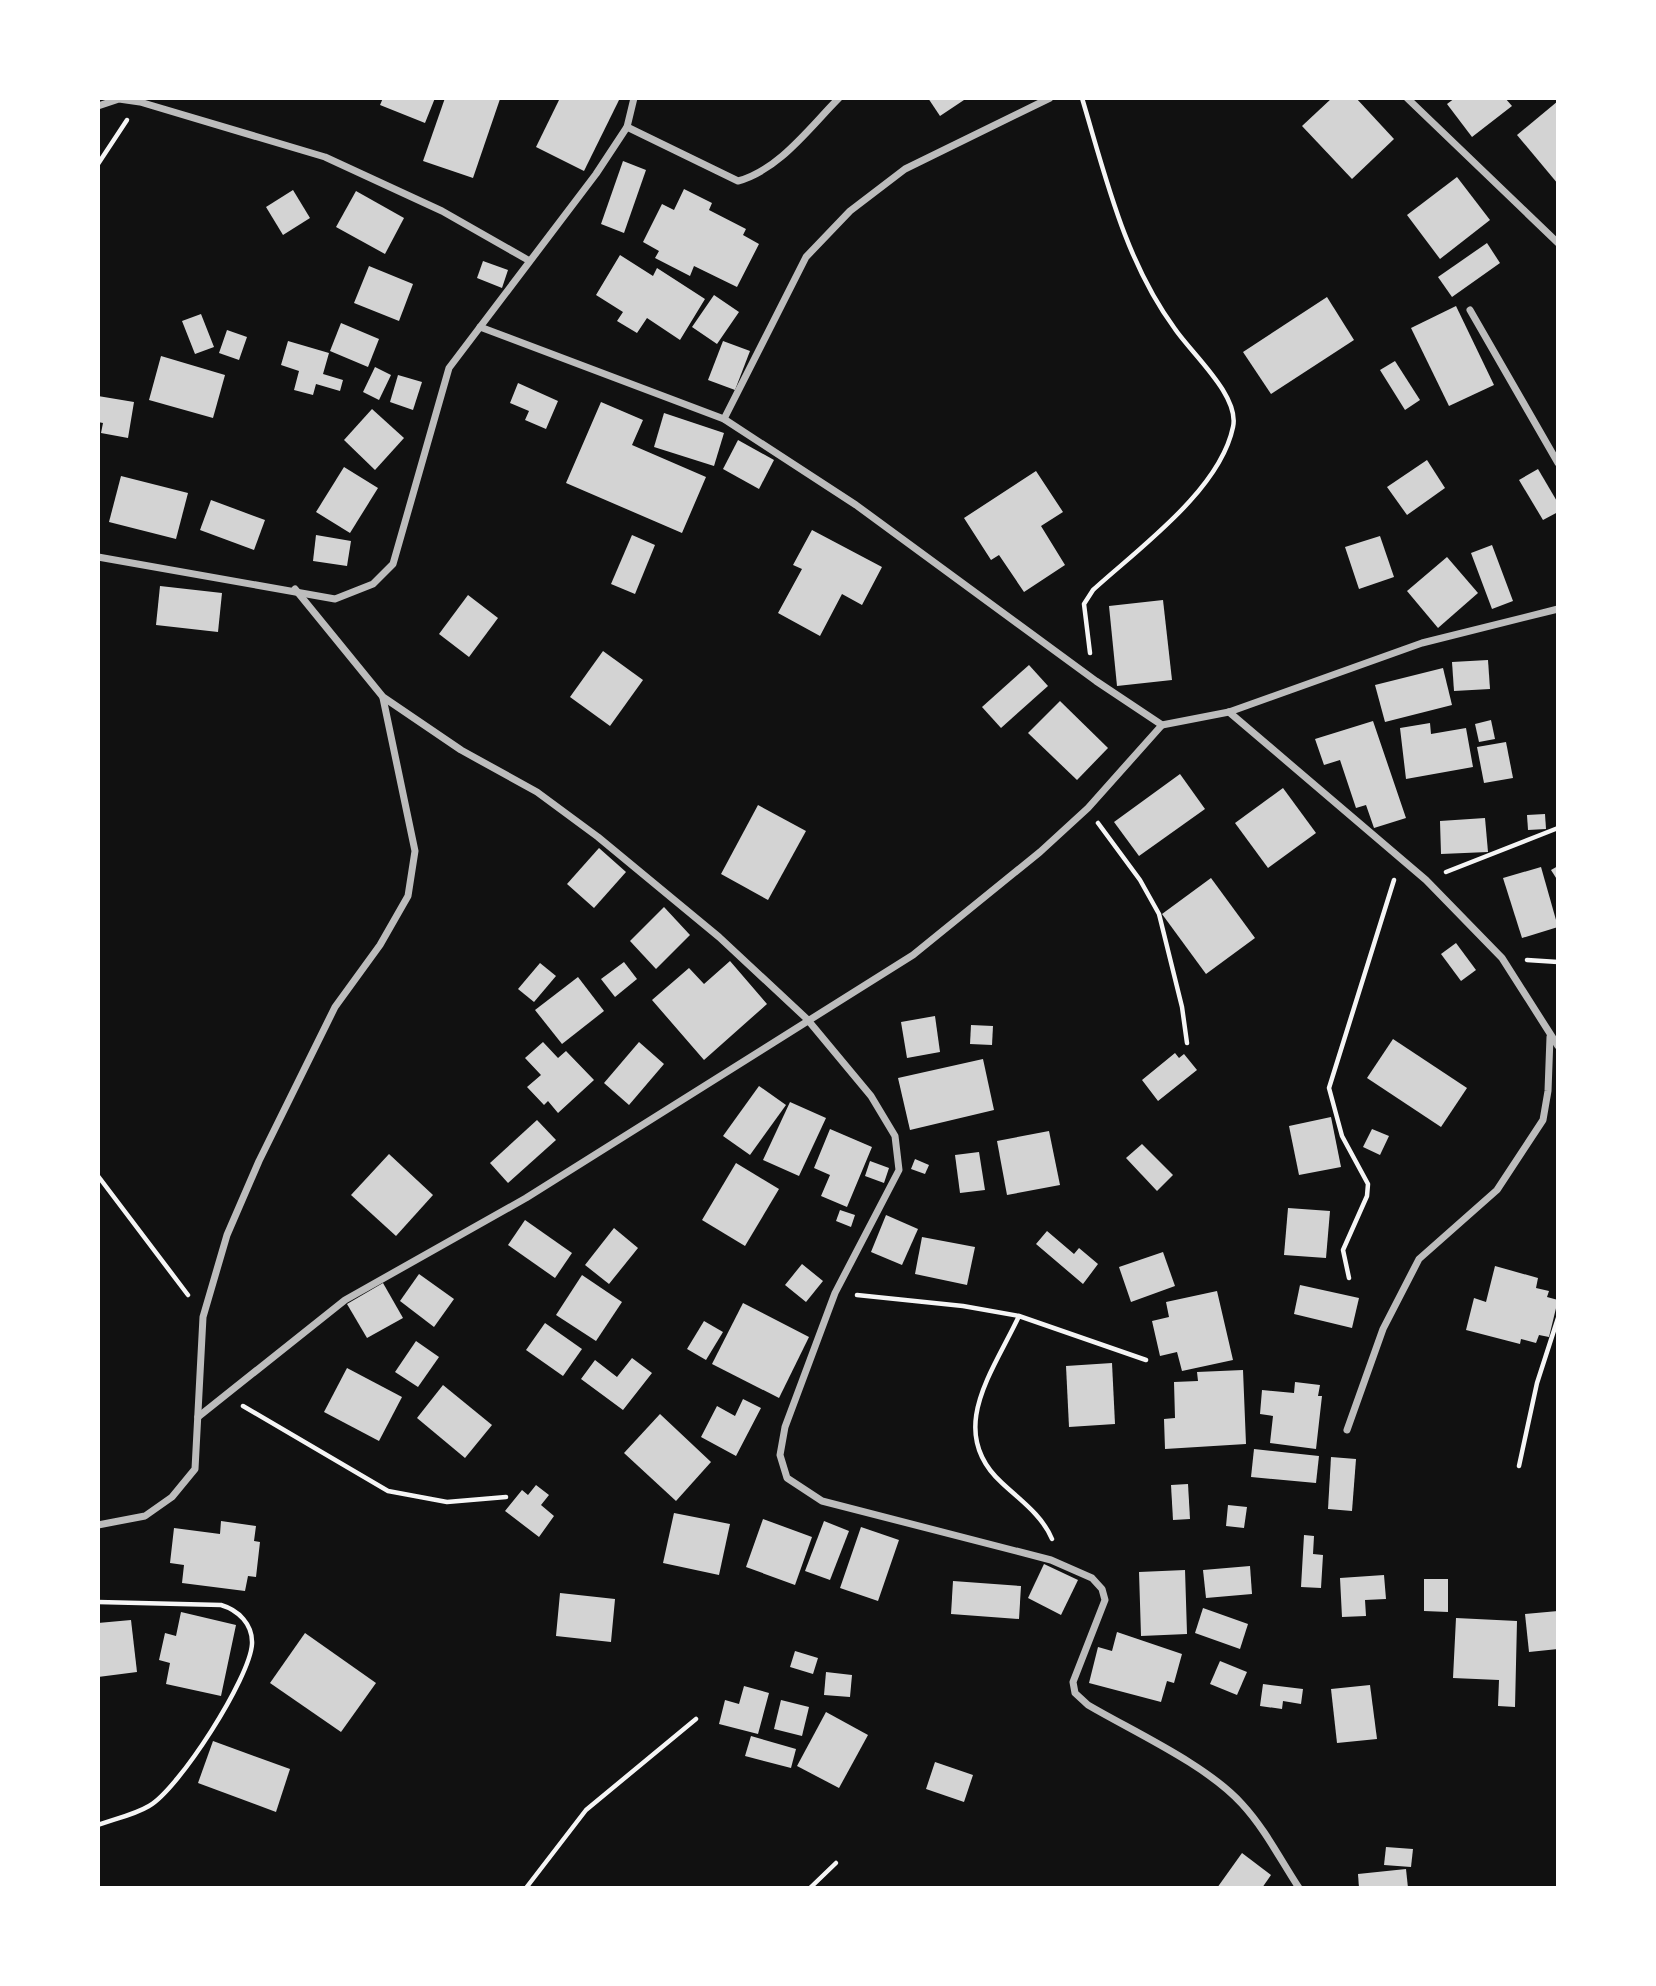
<svg xmlns="http://www.w3.org/2000/svg" width="1656" height="1986" font-family="'Exo 2',sans-serif">
<style>
.building{fill:#d3d3d3}
.lines{fill:none;stroke-linecap:round;stroke-linejoin:round}
.path{stroke:#f5f5f5;stroke-width:4.5}
.minor{stroke:#bcbcbc;stroke-width:7}
</style>
<rect width="100%" height="100%" fill="#111"/>
<g class="building">
<path d="M383,98H435L425,123L380,105Z"/>
<path d="M445,98L500,99L473,178L423,161Z"/>
<path d="M560,98H620L584,171L536,147Z"/>
<path d="M928,98H967L940,116Z"/>
<path d="M1332,98H1356L1394,139L1352,179L1302,126Z"/>
<path d="M1455,98H1505L1512,106L1472,137L1447,104Z"/>
<path d="M1558,101V184L1517,135Z"/>
<path d="M623,161L646,170L624,233L601,224Z"/>
<path d="M1457,177L1490,220L1440,259L1407,215Z"/>
<path d="M684,189L712,203L709,210L746,229L743,235L759,244L737,287L694,266L690,276L655,258L659,251L643,242L662,204L674,210Z"/>
<path d="M293,190L310,218L283,235L266,207Z"/>
<path d="M356,191L404,218L385,254L336,227Z"/>
<path d="M1487,243L1500,263L1452,297L1438,277Z"/>
<path d="M620,255L653,276L657,268L705,299L680,340L647,318L637,333L617,321L623,312L596,295Z"/>
<path d="M483,261L508,270L502,288L477,278Z"/>
<path d="M369,266L413,284L399,321L354,303Z"/>
<path d="M714,295L739,312L717,344L692,327Z"/>
<path d="M1327,297L1354,340L1271,394L1243,352Z"/>
<path d="M1456,306L1494,385L1449,406L1411,328Z"/>
<path d="M201,314L214,347L195,354L182,321Z"/>
<path d="M341,323L379,339L368,367L330,351Z"/>
<path d="M227,330L247,337L239,360L219,353Z"/>
<path d="M288,341L329,353L323,374L343,380L340,391L316,384L313,395L294,390L299,371L281,365Z"/>
<path d="M723,341L750,351L735,390L708,380Z"/>
<path d="M161,356L225,375L213,418L149,400Z"/>
<path d="M1395,361L1420,400L1405,410L1380,370Z"/>
<path d="M375,367L391,375L379,400L363,392Z"/>
<path d="M398,375L422,382L413,410L390,402Z"/>
<path d="M518,383L558,401L546,429L525,420L529,411L510,403Z"/>
<path d="M98,396L134,402L128,438L101,433L103,423L98,422Z"/>
<path d="M601,402L643,420L632,445L706,477L682,533L566,483Z"/>
<path d="M372,409L404,438L375,470L344,440Z"/>
<path d="M664,413L724,433L714,466L654,447Z"/>
<path d="M738,440L774,460L759,489L723,469Z"/>
<path d="M1427,460L1445,488L1407,515L1387,487Z"/>
<path d="M344,467L378,488L350,533L316,512Z"/>
<path d="M1538,469L1558,503V512L1543,520L1519,480Z"/>
<path d="M1036,471L1063,512L1041,526L1065,565L1024,592L999,555L991,560L964,518Z"/>
<path d="M121,476L188,493L176,539L109,522Z"/>
<path d="M211,500L265,520L254,550L200,530Z"/>
<path d="M812,530L882,567L862,605L842,594L820,636L778,613L802,569L793,565Z"/>
<path d="M316,535L351,541L347,566L313,561Z"/>
<path d="M632,535L655,545L635,594L611,584Z"/>
<path d="M1380,536L1394,577L1359,589L1345,547Z"/>
<path d="M1492,545L1513,601L1492,609L1471,553Z"/>
<path d="M1447,557L1478,593L1438,628L1407,591Z"/>
<path d="M160,586L222,593L218,632L156,625Z"/>
<path d="M468,595L498,618L469,657L439,634Z"/>
<path d="M1163,600L1172,680L1117,686L1109,606Z"/>
<path d="M603,651L643,680L610,726L570,697Z"/>
<path d="M1488,660L1490,689L1454,691L1452,662Z"/>
<path d="M1029,665L1048,686L1001,728L982,707Z"/>
<path d="M1443,668L1452,705L1385,722L1375,685Z"/>
<path d="M1060,701L1108,748L1077,780L1028,733Z"/>
<path d="M1491,720L1495,739L1479,742L1475,724Z"/>
<path d="M1373,721L1406,818L1374,828L1366,805L1356,808L1340,760L1324,765L1315,739Z"/>
<path d="M1430,723L1431,734L1466,728L1473,767L1406,779L1400,728Z"/>
<path d="M1506,742L1513,778L1484,783L1477,747Z"/>
<path d="M1180,774L1205,809L1139,856L1114,822Z"/>
<path d="M1283,788L1316,833L1268,868L1235,823Z"/>
<path d="M758,805L806,831L768,900L721,874Z"/>
<path d="M1545,814L1546,829L1528,830L1527,815Z"/>
<path d="M1485,818L1488,852L1441,854L1440,821Z"/>
<path d="M599,848L626,872L594,908L567,884Z"/>
<path d="M1558,866V881L1551,870Z"/>
<path d="M1541,867L1558,927L1522,938L1503,878Z"/>
<path d="M1211,878L1255,938L1206,974L1162,914Z"/>
<path d="M664,907L690,935L656,969L630,941Z"/>
<path d="M1456,943L1476,970L1461,981L1441,954Z"/>
<path d="M730,961L767,1004L704,1060L652,1000L689,968L704,984Z"/>
<path d="M624,962L637,979L615,997L601,979Z"/>
<path d="M540,963L556,976L534,1002L518,989Z"/>
<path d="M578,977L604,1011L562,1044L535,1010Z"/>
<path d="M935,1016L940,1052L907,1058L901,1022Z"/>
<path d="M971,1025L993,1026L992,1045L970,1044Z"/>
<path d="M1393,1039L1467,1088L1441,1127L1367,1078Z"/>
<path d="M543,1042L558,1058L566,1051L594,1080L558,1113L548,1101L544,1105L527,1087L541,1075L525,1058Z"/>
<path d="M639,1042L664,1064L629,1105L604,1083Z"/>
<path d="M1175,1053L1179,1058L1184,1054L1197,1070L1158,1101L1142,1080Z"/>
<path d="M983,1059L994,1110L910,1130L898,1078Z"/>
<path d="M759,1086L786,1105L750,1155L723,1136Z"/>
<path d="M790,1102L826,1118L799,1176L763,1160Z"/>
<path d="M1331,1117L1341,1167L1299,1175L1289,1126Z"/>
<path d="M537,1120L556,1140L508,1183L490,1163Z"/>
<path d="M830,1129L872,1147L847,1207L821,1196L830,1175L814,1168Z"/>
<path d="M1372,1129L1389,1136L1380,1155L1363,1147Z"/>
<path d="M1049,1131L1060,1185L1007,1195L997,1141Z"/>
<path d="M1142,1144L1173,1175L1157,1191L1126,1158Z"/>
<path d="M979,1152L985,1190L960,1193L955,1155Z"/>
<path d="M389,1154L433,1195L396,1236L351,1195Z"/>
<path d="M915,1159L929,1165L925,1174L911,1169Z"/>
<path d="M870,1161L889,1168L884,1183L865,1176Z"/>
<path d="M736,1163L779,1189L745,1246L702,1220Z"/>
<path d="M1288,1208L1330,1211L1326,1258L1284,1255Z"/>
<path d="M840,1210L855,1215L851,1227L836,1221Z"/>
<path d="M886,1215L918,1229L902,1265L871,1252Z"/>
<path d="M525,1220L572,1253L555,1278L508,1245Z"/>
<path d="M614,1228L638,1248L609,1284L585,1265Z"/>
<path d="M1047,1231L1074,1254L1079,1248L1098,1264L1083,1284L1036,1244Z"/>
<path d="M922,1237L975,1247L967,1285L915,1274Z"/>
<path d="M1163,1252L1175,1286L1131,1302L1119,1267Z"/>
<path d="M802,1264L823,1281L806,1302L785,1285Z"/>
<path d="M1495,1266L1538,1278L1536,1288L1549,1291L1547,1297L1558,1300L1549,1337L1539,1335L1536,1343L1521,1339L1520,1344L1466,1330L1474,1298L1486,1302Z"/>
<path d="M419,1274L454,1299L434,1327L400,1301Z"/>
<path d="M582,1275L622,1302L596,1341L556,1315Z"/>
<path d="M383,1283L403,1318L367,1338L347,1304Z"/>
<path d="M1300,1285L1359,1298L1352,1328L1294,1314Z"/>
<path d="M1217,1291L1233,1360L1182,1371L1177,1352L1160,1356L1152,1321L1169,1317L1166,1302Z"/>
<path d="M743,1303L809,1337L779,1398L712,1364Z"/>
<path d="M704,1321L723,1332L706,1360L687,1349Z"/>
<path d="M545,1323L582,1349L563,1376L526,1350Z"/>
<path d="M416,1341L439,1357L418,1387L395,1372Z"/>
<path d="M632,1358L652,1373L623,1410L581,1379L595,1360L617,1377Z"/>
<path d="M1112,1363L1115,1424L1069,1427L1066,1366Z"/>
<path d="M347,1368L402,1397L379,1441L324,1412Z"/>
<path d="M1243,1370L1246,1444L1165,1449L1164,1419L1175,1418L1174,1382L1198,1381L1197,1372Z"/>
<path d="M1295,1382L1320,1385L1318,1396H1322L1316,1449L1270,1443L1273,1416L1260,1414L1262,1390L1294,1393Z"/>
<path d="M443,1385L492,1425L465,1458L417,1418Z"/>
<path d="M743,1399L761,1408L736,1456L701,1437L717,1406L735,1416Z"/>
<path d="M660,1414L711,1462L676,1501L624,1453Z"/>
<path d="M1254,1449L1319,1456L1316,1483L1251,1477Z"/>
<path d="M1331,1457L1356,1459L1352,1511L1328,1509Z"/>
<path d="M1188,1484L1190,1519L1173,1520L1171,1485Z"/>
<path d="M536,1485L549,1495L541,1505L554,1516L539,1537L505,1511L522,1490L528,1495Z"/>
<path d="M1228,1505L1247,1507L1244,1528L1226,1526Z"/>
<path d="M674,1513L730,1524L719,1575L663,1563Z"/>
<path d="M763,1519L812,1537L795,1585L746,1567Z"/>
<path d="M221,1521L256,1526L254,1541L260,1542L256,1577L248,1576L245,1591L182,1583L184,1565L170,1563L174,1528L220,1534Z"/>
<path d="M824,1521L849,1531L830,1580L805,1571Z"/>
<path d="M861,1527L899,1540L878,1601L840,1588Z"/>
<path d="M1304,1535L1314,1536L1313,1554L1323,1555L1321,1588L1301,1587Z"/>
<path d="M1044,1564L1078,1580L1061,1615L1028,1598Z"/>
<path d="M1250,1566L1252,1594L1206,1598L1203,1570Z"/>
<path d="M1185,1570L1187,1634L1141,1636L1139,1572Z"/>
<path d="M1384,1575L1386,1599L1365,1600L1366,1616L1342,1617L1340,1578Z"/>
<path d="M1424,1579H1448V1612L1424,1611Z"/>
<path d="M953,1581L1021,1586L1019,1619L951,1614Z"/>
<path d="M560,1593L615,1599L611,1642L556,1636Z"/>
<path d="M1203,1608L1248,1624L1240,1649L1195,1633Z"/>
<path d="M1558,1611V1649L1529,1652L1525,1614Z"/>
<path d="M181,1612L236,1625L221,1696L166,1684L170,1663L159,1660L165,1633L176,1636Z"/>
<path d="M1456,1618L1517,1621L1515,1707L1498,1706L1499,1680L1453,1678Z"/>
<path d="M131,1620L137,1672L98,1677V1623Z"/>
<path d="M1117,1632L1182,1654L1174,1683L1167,1681L1161,1702L1089,1683L1098,1647L1112,1651Z"/>
<path d="M305,1633L376,1683L341,1732L270,1683Z"/>
<path d="M795,1651L818,1658L813,1674L790,1667Z"/>
<path d="M1220,1661L1247,1672L1237,1695L1210,1684Z"/>
<path d="M826,1672L852,1675L850,1697L824,1695Z"/>
<path d="M1263,1684L1303,1689L1301,1704L1283,1701L1282,1709L1260,1706Z"/>
<path d="M1370,1685L1377,1739L1337,1743L1331,1689Z"/>
<path d="M744,1686L769,1693L758,1734L719,1724L725,1700L739,1704Z"/>
<path d="M781,1700L809,1707L802,1736L774,1729Z"/>
<path d="M826,1712L868,1735L839,1788L797,1766Z"/>
<path d="M751,1736L796,1749L791,1768L745,1756Z"/>
<path d="M213,1741L290,1769L276,1812L198,1783Z"/>
<path d="M935,1762L973,1775L964,1802L926,1789Z"/>
<path d="M1386,1847L1413,1849L1411,1867L1384,1865Z"/>
<path d="M1242,1853L1271,1875L1262,1888H1217Z"/>
<path d="M1406,1869L1408,1888H1359L1358,1874Z"/>
</g>
<g class="lines">
<g class="path">
<path d="M1082,98C1106,178 1125,261 1175,329C1192,354 1240,396 1233,427C1220,490 1139,548 1093,590L1084,604L1090,653"/>
<path d="M98,164L127,120"/>
<path d="M1098,823L1140,880L1159,914L1182,1007L1187,1043"/>
<path d="M1446,872L1558,828"/>
<path d="M1527,960L1558,962"/>
<path d="M98,1176L188,1295"/>
<path d="M1349,1278L1343,1250L1367,1196L1368,1184L1342,1136L1329,1088L1394,880"/>
<path d="M857,1295L963,1306L1019,1316L1146,1360"/>
<path d="M1019,1316C993,1372 945,1431 1002,1483C1020,1500 1042,1515 1052,1539"/>
<path d="M243,1406L388,1491L447,1502L506,1497"/>
<path d="M1519,1466L1537,1383L1558,1318"/>
<path d="M98,1602L221,1605C238,1610 253,1624 252,1644C250,1678 179,1789 149,1806C134,1815 114,1819 98,1825"/>
<path d="M526,1888L586,1810L696,1719"/>
<path d="M810,1888L836,1863"/>
</g>
<g class="minor">
<path d="M1407,98L1558,243"/>
<path d="M98,106L119,99L140,102L325,157L442,211L528,260"/>
<path d="M627,127L738,181C779,170 810,127 839,98"/>
<path d="M1470,310L1558,463"/>
<path d="M480,327L724,419L856,505L1096,681L1162,725L1229,712L1422,643L1558,609"/>
<path d="M724,419L806,257L850,211L905,169L1050,98"/>
<path d="M98,557L335,599L373,584L393,564L449,368L596,174L627,127L634,98"/>
<path d="M295,589L383,697L461,750L537,792L598,837L719,937L807,1019L871,1096L895,1136L899,1170L835,1293L785,1427L780,1455L787,1478L822,1501L1051,1560L1092,1578L1102,1589L1105,1600L1073,1682L1075,1693L1088,1705C1134,1732 1207,1765 1242,1804C1265,1829 1280,1859 1299,1888"/>
<path d="M1229,712L1426,880L1502,958L1558,1046"/>
<path d="M198,1417L345,1300L526,1198L913,955L1040,852L1088,808L1162,725"/>
<path d="M1347,1430L1383,1329L1419,1259L1497,1190L1543,1120L1548,1091L1550,1037"/>
<path d="M98,1525L145,1516L172,1497L195,1469L203,1317L227,1235L259,1161L335,1007L380,945L408,896L415,851L383,698"/>
</g>
</g>
<rect width="1656" height="1986" fill="none" stroke="#ffffff" stroke-width="200"/>
</svg>
